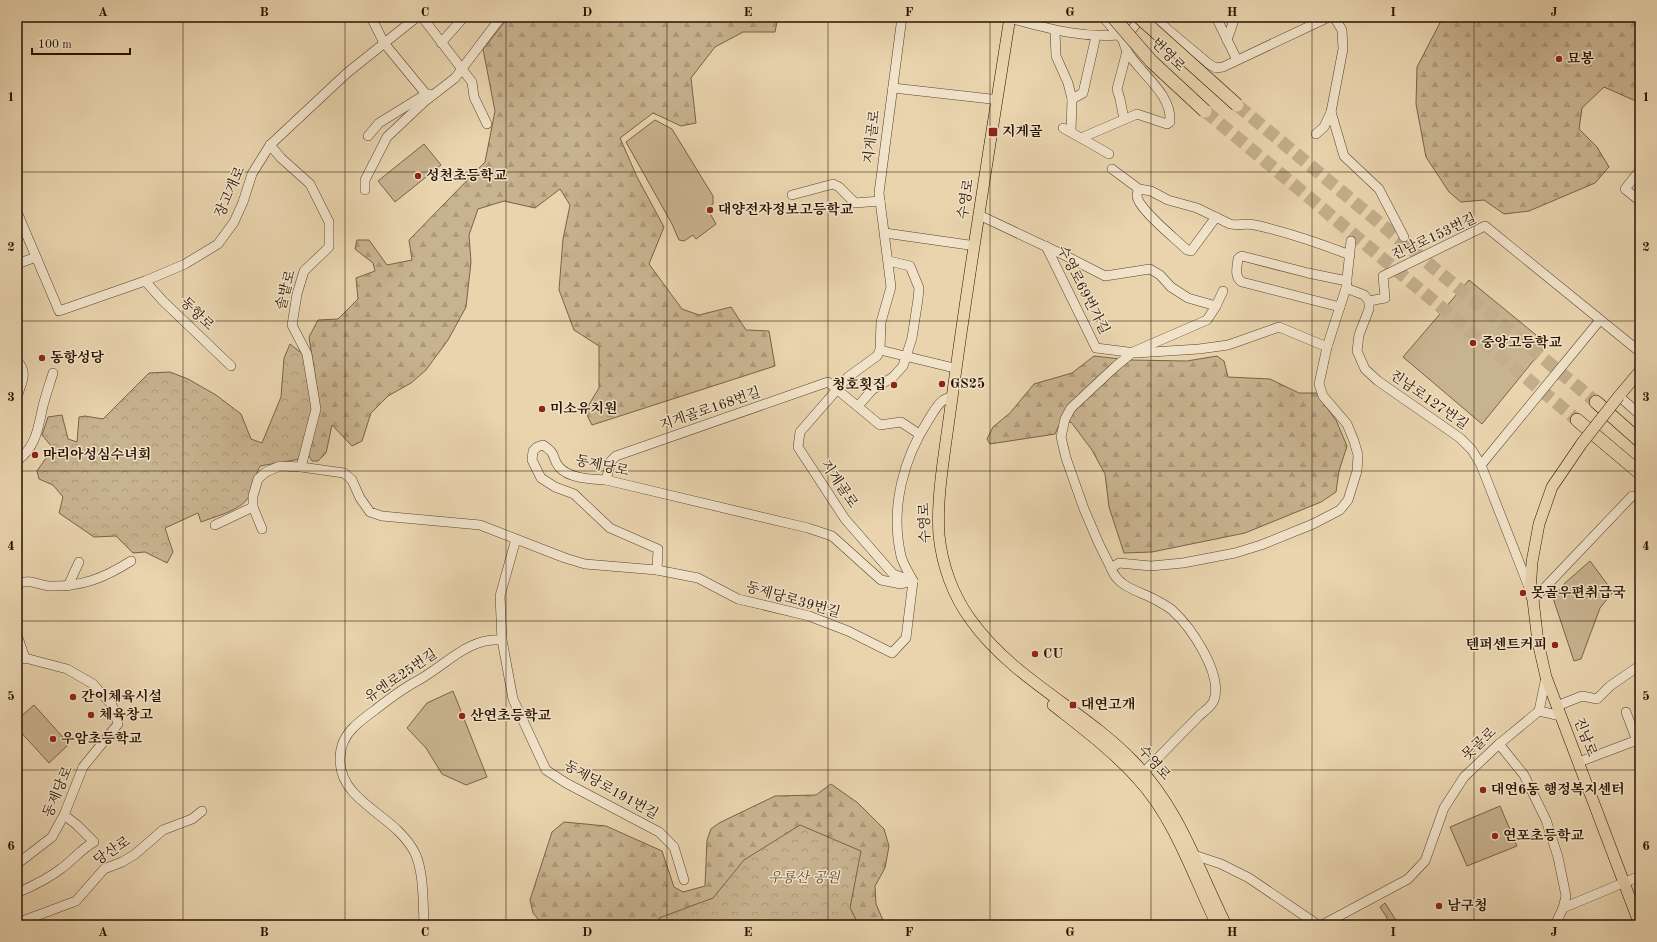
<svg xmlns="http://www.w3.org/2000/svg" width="1657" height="942" font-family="'Old Standard TT','Noto Serif KR',serif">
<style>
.grass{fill:url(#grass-tufts);stroke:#786248}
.forest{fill:url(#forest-firs);stroke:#786248}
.park{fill:url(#park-crowns);stroke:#786248}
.pitch{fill:#c8b390;stroke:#786248}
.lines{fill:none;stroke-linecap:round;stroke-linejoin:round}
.highway-tunnel{stroke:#c3ad8b;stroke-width:13;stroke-dasharray:13 6;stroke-linecap:butt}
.minor-casing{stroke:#59422c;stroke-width:10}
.major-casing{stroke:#291200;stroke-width:12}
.highway-casing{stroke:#291200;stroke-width:14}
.minor{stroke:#f1e3ca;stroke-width:9}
.major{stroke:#e9d4ae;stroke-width:11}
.highway{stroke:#e9d4ae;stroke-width:13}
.major-bridge-casing{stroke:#291200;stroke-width:12;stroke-linecap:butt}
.highway-bridge-casing{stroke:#291200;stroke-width:14;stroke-linecap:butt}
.major-bridge{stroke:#e9d4ae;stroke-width:11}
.highway-bridge{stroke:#e9d4ae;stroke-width:13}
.grid{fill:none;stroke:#291200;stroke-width:1;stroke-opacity:0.55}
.poi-dot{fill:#8f2418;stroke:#f1e3ca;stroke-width:1.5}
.labels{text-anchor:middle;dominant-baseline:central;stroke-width:3;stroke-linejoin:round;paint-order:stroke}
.street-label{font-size:14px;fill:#291200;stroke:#f1e3ca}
.poi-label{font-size:14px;font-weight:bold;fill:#291200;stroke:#f1e3ca;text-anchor:start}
.park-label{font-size:14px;font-style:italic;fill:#614a32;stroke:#f1e3ca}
.neatline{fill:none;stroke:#291200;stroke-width:1.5}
.grid-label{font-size:13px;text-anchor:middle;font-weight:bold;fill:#291200}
</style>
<defs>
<pattern id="grass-tufts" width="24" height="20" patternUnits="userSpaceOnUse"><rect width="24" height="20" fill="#c8b390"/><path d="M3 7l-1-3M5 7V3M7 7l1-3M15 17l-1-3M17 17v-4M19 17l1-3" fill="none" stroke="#ac997a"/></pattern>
<pattern id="forest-firs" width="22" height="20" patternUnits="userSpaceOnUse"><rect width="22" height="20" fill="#c8b390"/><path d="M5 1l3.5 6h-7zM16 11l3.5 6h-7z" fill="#ac997a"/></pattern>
<pattern id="park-crowns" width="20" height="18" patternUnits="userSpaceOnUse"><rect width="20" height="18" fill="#c8b390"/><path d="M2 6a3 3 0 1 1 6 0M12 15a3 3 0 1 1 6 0" fill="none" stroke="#ac997a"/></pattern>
</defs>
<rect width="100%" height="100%" fill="#e9d4ae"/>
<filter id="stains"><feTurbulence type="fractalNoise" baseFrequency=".005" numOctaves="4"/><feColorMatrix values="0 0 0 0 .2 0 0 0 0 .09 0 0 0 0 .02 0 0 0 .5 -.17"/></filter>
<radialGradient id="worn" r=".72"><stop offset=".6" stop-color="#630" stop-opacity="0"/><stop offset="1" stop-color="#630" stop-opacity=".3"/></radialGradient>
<path class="grass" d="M1385,903L1399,925H1389L1386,916L1380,907Z"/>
<g class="forest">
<path d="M513,17H778L775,32H743L715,47L691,78L696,123L681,126L653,113L620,138L637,177L664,227L649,264L682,309L699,315L731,307L746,330L769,331L775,366L592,425L585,411L599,388V346L574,330L559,290L563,239L570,205L560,189L535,208L504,201L478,209L469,235L471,262L466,307L448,340L426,370L411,383L388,396L371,413L362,441L352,446L332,425L326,453L318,461H312L308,454L320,408L309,337L318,320L338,319L358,299L356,278L375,271L373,263L355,249L357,240H369L387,265L412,260L409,240L485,162L495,111L483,49L508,18Z"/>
<path d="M1443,17H1640V103L1604,87L1582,108L1579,129L1597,147L1609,167L1595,183L1529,211L1504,214L1484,200L1461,202L1449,192L1426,157L1416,104L1417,67Z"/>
<path d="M1094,356L1130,360L1187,361L1217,356L1224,361L1228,377L1270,379L1299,393H1316L1336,420L1347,446L1339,471L1336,492L1321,502L1245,533L1152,552L1124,553L1109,507L1105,474L1092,450L1071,422L1059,425L1055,434L990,444L987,439L993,427L1010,413L1034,384L1072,373Z"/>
<path d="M831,784L858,803L884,829L889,846L885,868L875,886L876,904L885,925H543L533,913L530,900L552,832L564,822L606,826L662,851L674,887L683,892L705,886L707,840L711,829L719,823L775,796L816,795Z"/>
</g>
<g class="park">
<path d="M290,344L304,355L312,410L300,459L260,466C254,478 253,490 248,498C241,510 214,517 201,522L198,513L165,528L173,552L167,563L145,552L133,553L116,536L94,537L59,513L63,497L53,485L39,479L37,471L53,448L42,435L48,417L62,415L68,439L77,442L79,417L85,416L103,419L149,373L170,372L188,379L216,395L241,414L251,439L262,443L281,397L284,358Z"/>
<path d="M800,825L861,851L850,908L859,925H661L659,918L713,898L744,860Z"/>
</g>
<g class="pitch">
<path d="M655,120L672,129L713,196V204L707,208L716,224L696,239L693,235L684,241L679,240L672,224L626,142Z"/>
<path d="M424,144L441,165L395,202L378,181Z"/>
<path d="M1469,280L1547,344L1482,424L1403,357Z"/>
<path d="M1590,561L1613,592L1600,608L1581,659L1574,661L1553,598L1565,583Z"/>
<path d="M453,691L487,777L466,785L442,774L426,748L407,728L427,703Z"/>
<path d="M34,705L69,744L49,763L17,728V720Z"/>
<path d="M1500,806L1517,846L1467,866L1450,827Z"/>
</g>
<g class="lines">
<g class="highway-tunnel">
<path d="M1237,105L1596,402"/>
<path d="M1205,111L1577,420"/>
</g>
<g class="minor-casing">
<g id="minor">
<path d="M371,17L384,43L426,94"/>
<path d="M422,17L472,82L474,97L487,124"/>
<path d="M902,17L879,193L891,287L881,322L880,350L877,356L848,377L800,432L798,447L845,519L893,574L913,581"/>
<path d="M1103,17L1123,40L1142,17"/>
<path d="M1153,17L1209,64L1216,68L1223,67L1329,17"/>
<path d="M1216,17L1237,60"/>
<path d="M1009,18C1047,28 1078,38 1118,35"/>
<path d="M1055,31L1056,56L1068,83L1072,99L1071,132"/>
<path d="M1227,40L1235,17"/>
<path d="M441,43L464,17"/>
<path d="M893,88L991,99"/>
<path d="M1072,99L1083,93L1096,36"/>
<path d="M1331,112L1344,156L1379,189L1404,237"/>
<path d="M1124,119L1120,99L1117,89L1127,51"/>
<path d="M1063,128L1081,138L1137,114L1167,124L1170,122C1172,93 1140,74 1127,51C1125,48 1124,43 1123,40"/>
<path d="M1316,134L1324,127L1331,112L1343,49L1342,30L1334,17"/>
<path d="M368,136L379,123L426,94H429"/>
<path d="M1081,138L1109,154"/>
<path d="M270,145L281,158L310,184L329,222V247L304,271L297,294L292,325L307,354L316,409L301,467"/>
<path d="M1112,169L1139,189L1151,191L1168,200L1197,208L1230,224C1238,226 1246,223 1255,225C1287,232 1319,243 1350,255"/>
<path d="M1640,170L1625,189L1640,201"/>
<path d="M1139,189C1138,191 1137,193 1137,196C1138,209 1177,240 1187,250L1191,251L1216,217"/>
<path d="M365,190V180L387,137L424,102L455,78L501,17"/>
<path d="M792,195L833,184L839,187L855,203L880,201"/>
<path d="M17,212L59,311L145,281L185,264L218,244L234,222L243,202L252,174L270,145L347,73L417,17"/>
<path d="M979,215L1066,256L1105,276L1150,269L1160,275L1171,287L1188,298L1216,306"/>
<path d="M885,233L969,245"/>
<path d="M1046,246L1096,348L1136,353L1199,349L1228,345L1279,327L1327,347"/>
<path d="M17,264L36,257"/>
<path d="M145,281L163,301L231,366"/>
<path d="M1346,288L1364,295L1369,301V309L1359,335L1357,351L1365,369L1378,381L1460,438L1472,450L1481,465L1530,590"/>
<path d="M1369,301L1385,298L1383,276L1485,226L1640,352"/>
<path d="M1340,307L1242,282C1234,277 1237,267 1238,259L1240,257L1242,256L1308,273L1347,281"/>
<path d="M880,350L950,367"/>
<path d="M17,361C29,373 21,383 17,397"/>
<path d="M1619,396L1640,415"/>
<path d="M858,406L872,390L893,377L903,366L912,338L918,299L919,288L910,266L889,261"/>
<path d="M17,461C37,446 38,427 43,406C46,394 50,383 53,373"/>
<path d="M1481,465L1600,320"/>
<path d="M606,480L611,461L616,456L828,382L880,425L901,422L919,434"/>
<path d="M215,525L253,507"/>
<path d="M262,529L253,507V496L258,479L266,472L280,466L301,467L344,473L352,480L360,498L370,512L382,516L480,525L565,558L585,564L657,570L698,578L738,599L809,616L848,631L892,653L906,638L913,581"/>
<path d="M516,539L500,596L502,640L513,699L546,770L566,783L659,832L674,847L684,880"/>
<path d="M1111,568L1099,544L1084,509L1066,458L1061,437L1065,419L1071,408L1116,366L1133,352L1207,320L1216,306L1223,291"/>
<path d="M657,570L658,549L610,528L574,494L555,487L541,478L532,460L533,451L537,447L543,445C558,455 551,457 559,467C570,479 591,479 606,480L808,528L832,536L881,580L901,584L913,581"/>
<path d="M913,581C909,573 903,564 901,556C890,508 903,459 929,419C935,410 940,398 952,397"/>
<path d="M68,586L79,562"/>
<path d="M17,589L19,583C31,579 38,585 49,586C82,587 104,578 131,561"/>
<path d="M1533,600L1632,496"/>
<path d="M17,635L25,658L17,661"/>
<path d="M17,651L25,658L67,669L93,684L112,705L118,724L83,767L64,815L52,837L17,864"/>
<path d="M1557,706L1582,696L1597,699L1610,686L1639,666"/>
<path d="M1539,711L1561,716"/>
<path d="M1626,712L1640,749"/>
<path d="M1499,744L1524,775L1546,820L1558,857L1566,896L1563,908"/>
<path d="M1579,762L1640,739"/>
<path d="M1144,772C1162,754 1179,736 1197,718C1202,712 1211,708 1214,700C1223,674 1191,627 1172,610C1167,606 1161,603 1156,600C1140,591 1118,588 1111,568L1119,563L1151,566L1183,563L1235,553L1261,545L1313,524L1340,510L1348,500L1357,471L1358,455L1354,441L1347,424L1323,396L1319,384L1327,347L1346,288L1351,241"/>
<path d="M1191,854L1221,864L1249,878L1318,925"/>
<path d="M17,893C33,886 48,879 62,868C73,860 81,849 94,842L77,825L64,815"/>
<path d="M17,923L76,901L104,869L122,862L134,855L163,830L192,819L202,811"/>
<path d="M424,925C423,904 424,872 415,853C401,826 373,814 353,792C336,773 335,745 354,727C360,721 368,715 375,710C389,699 402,689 417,681C445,666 468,637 502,640"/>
<path d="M1322,925L1408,879L1425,861L1444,808L1464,777L1499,744L1539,711L1546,677"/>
<path d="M1555,925L1563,908L1640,876"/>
</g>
</g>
<g class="major-casing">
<g id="major">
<path d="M1010,17C992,132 973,247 957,362C953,391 949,419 945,448C941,477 937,506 939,535C942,565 953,596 971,620C1013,679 1084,710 1133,761C1180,809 1197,867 1226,925"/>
<path d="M1619,396L1640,371"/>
<path d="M1582,443L1552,487L1539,524L1532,562L1530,591L1533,600L1538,642L1546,677L1640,925"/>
<path d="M1053,705C1082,728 1113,751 1138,779C1175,819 1193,876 1217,925"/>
<path d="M17,923L18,925"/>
</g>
</g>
<g class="highway-casing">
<g id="highway">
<path d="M1596,402L1640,441"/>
<path d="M1577,420L1640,473"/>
</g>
</g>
<use href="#minor" class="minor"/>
<use href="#major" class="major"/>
<use href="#highway" class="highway"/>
<g class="major-bridge-casing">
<path id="major-bridge" d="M1582,443L1619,396"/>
</g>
<g class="highway-bridge-casing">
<g id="highway-bridge">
<path d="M1113,17L1151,61L1205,111"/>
<path d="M1139,17L1237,105"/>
</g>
</g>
<use href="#major-bridge" class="major-bridge"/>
<use href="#highway-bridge" class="highway-bridge"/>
</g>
<path class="grid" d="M183,17V925M345,17V925M506,17V925M667,17V925M828,17V925M990,17V925M1151,17V925M1312,17V925M1474,17V925M17,172H1640M17,321H1640M17,471H1640M17,621H1640M17,770H1640"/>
<g class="poi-dot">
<circle cx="1559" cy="59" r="4"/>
<rect x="988" y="127" width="10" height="10" rx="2"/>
<circle cx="418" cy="176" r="4"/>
<circle cx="710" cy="210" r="4"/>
<circle cx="1473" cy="343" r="4"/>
<circle cx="42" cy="358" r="4"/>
<circle cx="942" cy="384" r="4"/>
<circle cx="894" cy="385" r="4"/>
<circle cx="542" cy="409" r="4"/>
<circle cx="35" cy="455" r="4"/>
<circle cx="1523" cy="593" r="4"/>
<circle cx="1555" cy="645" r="4"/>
<circle cx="1035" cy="654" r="4"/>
<circle cx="73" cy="697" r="4"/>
<rect x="1069" y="701" width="8" height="8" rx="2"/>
<circle cx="91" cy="715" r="4"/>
<circle cx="462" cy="716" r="4"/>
<circle cx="53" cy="739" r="4"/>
<circle cx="1483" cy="790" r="4"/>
<circle cx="1495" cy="836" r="4"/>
<circle cx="1439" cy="906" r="4"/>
</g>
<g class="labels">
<g class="street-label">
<text transform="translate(1168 55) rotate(45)">번영로</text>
<text transform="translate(872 137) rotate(-83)">지게골로</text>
<text transform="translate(230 192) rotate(-66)">장고개로</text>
<text transform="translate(966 199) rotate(-81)">수영로</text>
<text transform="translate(1434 237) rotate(-25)">진남로153번길</text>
<text transform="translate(286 290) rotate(-75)">솔밭로</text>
<text transform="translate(1083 290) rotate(63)">수영로69번가길</text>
<text transform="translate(197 314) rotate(44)">동항로</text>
<text transform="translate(1429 400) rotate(35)">진남로127번길</text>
<text transform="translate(710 409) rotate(-19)">지게골로168번길</text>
<text transform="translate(602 466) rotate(12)">동제당로</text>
<text transform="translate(839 484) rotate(56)">지게골로</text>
<text transform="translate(925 523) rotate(-92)">수영로</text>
<text transform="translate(793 600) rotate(16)">동제당로39번길</text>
<text transform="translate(401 676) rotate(-34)">유엔로25번길</text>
<text transform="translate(1585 737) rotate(69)">진남로</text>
<text transform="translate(1479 744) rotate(-43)">못골로</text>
<text transform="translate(1154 763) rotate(48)">수영로</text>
<text transform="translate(611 790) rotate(29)">동제당로191번길</text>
<text transform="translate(58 792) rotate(-67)">동제당로</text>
<text transform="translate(112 851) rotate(-33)">당산로</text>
</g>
<g class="poi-label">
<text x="1567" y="59">묘봉</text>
<text x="1002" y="132">지게골</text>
<text x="426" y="176">성천초등학교</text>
<text x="718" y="210">대양전자정보고등학교</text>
<text x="1481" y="343">중앙고등학교</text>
<text x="50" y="358">동항성당</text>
<text x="950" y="384">GS25</text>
<text x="886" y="385" text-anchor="end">청호횟집</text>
<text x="550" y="409">미소유치원</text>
<text x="43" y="455">마리아성심수녀회</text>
<text x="1531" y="593">못골우편취급국</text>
<text x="1547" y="645" text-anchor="end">텐퍼센트커피</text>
<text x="1043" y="654">CU</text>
<text x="81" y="697">간이체육시설</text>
<text x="1081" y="705">대연고개</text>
<text x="99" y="715">체육창고</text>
<text x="470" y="716">산연초등학교</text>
<text x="61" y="739">우암초등학교</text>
<text x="1491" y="790">대연6동 행정복지센터</text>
<text x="1503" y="836">연포초등학교</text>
<text x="1447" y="906">남구청</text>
</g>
<g class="park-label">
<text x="804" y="878">우룡산 공원</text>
</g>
</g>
<rect width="1657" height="942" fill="none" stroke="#e9d4ae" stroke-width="44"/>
<path d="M32 48v6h98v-6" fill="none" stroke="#291200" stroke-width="2"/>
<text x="38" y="48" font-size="12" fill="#291200" stroke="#f1e3ca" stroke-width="3" paint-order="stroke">100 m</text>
<rect x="22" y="22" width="1613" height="898" class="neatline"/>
<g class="grid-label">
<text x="103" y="16">A</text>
<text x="264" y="16">B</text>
<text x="425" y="16">C</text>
<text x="587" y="16">D</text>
<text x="748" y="16">E</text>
<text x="909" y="16">F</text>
<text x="1070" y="16">G</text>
<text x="1232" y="16">H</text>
<text x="1393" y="16">I</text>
<text x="1554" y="16">J</text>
<text x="11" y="101">1</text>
<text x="1646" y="101">1</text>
<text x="11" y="251">2</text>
<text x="1646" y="251">2</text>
<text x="11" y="401">3</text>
<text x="1646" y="401">3</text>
<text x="11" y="550">4</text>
<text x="1646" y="550">4</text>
<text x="11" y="700">5</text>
<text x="1646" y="700">5</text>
<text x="11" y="850">6</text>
<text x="1646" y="850">6</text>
<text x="103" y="936">A</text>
<text x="264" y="936">B</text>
<text x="425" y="936">C</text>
<text x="587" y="936">D</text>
<text x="748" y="936">E</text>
<text x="909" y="936">F</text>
<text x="1070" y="936">G</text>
<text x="1232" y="936">H</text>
<text x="1393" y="936">I</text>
<text x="1554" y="936">J</text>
</g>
<rect width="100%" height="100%" filter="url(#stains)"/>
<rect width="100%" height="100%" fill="url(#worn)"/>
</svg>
